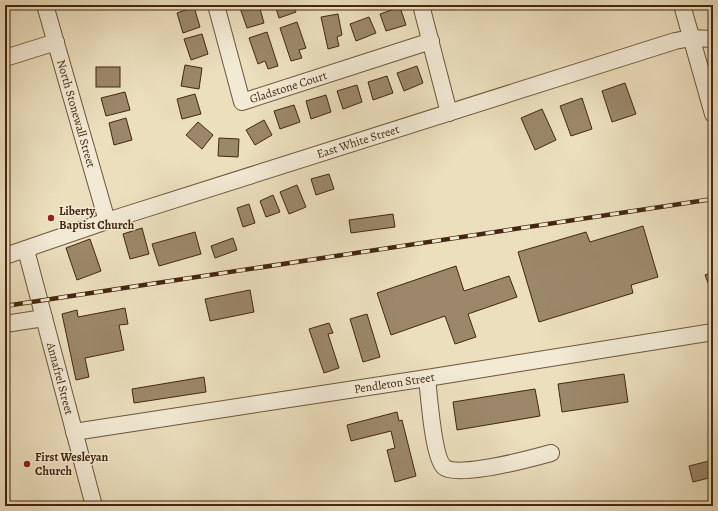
<svg xmlns="http://www.w3.org/2000/svg" width="718" height="511" font-family="Alegreya,serif">
<style>
.building{fill:#9b876a;stroke:#44270e}
.lines{fill:none;stroke-linecap:round;stroke-linejoin:round}
.minor-casing{stroke:#6e553a;stroke-width:18}
.minor{stroke:#f2ead5;stroke-width:16}
.rail-casing{stroke:#44270e;stroke-width:4.5}
.rail{stroke:#f2ead5;stroke-width:3;stroke-dasharray:9;stroke-linecap:butt}
.poi-dot{fill:#8f2418;stroke:#f2ead5;stroke-width:1.5}
.labels{text-anchor:middle;dominant-baseline:central;stroke-width:3;stroke-linejoin:round;paint-order:stroke}
.street-label{font-size:12px;fill:#44270e;stroke:#f2ead5}
.poi-label{font-size:12px;font-weight:bold;fill:#44270e;stroke:#f2ead5;text-anchor:start}
</style>
<rect width="100%" height="100%" fill="#ebdfbe"/>
<filter id="stains"><feTurbulence type="fractalNoise" baseFrequency=".005" numOctaves="4"/><feColorMatrix values="0 0 0 0 .2 0 0 0 0 .09 0 0 0 0 .02 0 0 0 .5 -.17"/></filter>
<radialGradient id="worn" r=".72"><stop offset=".6" stop-color="#630" stop-opacity="0"/><stop offset="1" stop-color="#630" stop-opacity=".3"/></radialGradient>
<g class="building">
<path d="M239,5H259L264,23L247,28Z"/>
<path d="M275,5H294L296,12L279,18Z"/>
<path d="M194,7L200,27L183,33L177,13Z"/>
<path d="M400,7L406,25L386,31L380,14Z"/>
<path d="M338,14L342,35L337,37L339,46L328,49L321,17Z"/>
<path d="M369,17L376,33L356,41L350,24Z"/>
<path d="M297,22L306,48L299,50L302,58L291,61L280,28Z"/>
<path d="M267,32L278,66L268,69L265,61L258,64L249,38Z"/>
<path d="M202,34L208,54L191,60L184,39Z"/>
<path d="M185,65L202,68L199,89L181,86Z"/>
<path d="M417,66L423,83L404,91L397,73Z"/>
<rect x="96" y="67" width="24" height="20"/>
<path d="M387,76L393,93L373,100L368,82Z"/>
<path d="M625,83L636,114L612,122L602,91Z"/>
<path d="M357,85L362,102L343,109L337,91Z"/>
<path d="M125,92L130,110L106,116L101,98Z"/>
<path d="M195,94L201,114L182,119L177,99Z"/>
<path d="M326,95L331,112L311,119L306,101Z"/>
<path d="M582,98L592,129L571,136L560,106Z"/>
<path d="M294,105L300,122L280,129L274,111Z"/>
<path d="M542,109L556,140L535,150L521,118Z"/>
<path d="M126,118L132,140L114,145L109,123Z"/>
<path d="M264,120L272,135L255,145L246,130Z"/>
<path d="M198,122L213,135L202,149L186,135Z"/>
<path d="M219,138L239,139L238,157L218,156Z"/>
<path d="M329,174L334,189L316,195L311,179Z"/>
<path d="M297,185L306,207L289,214L280,192Z"/>
<path d="M273,195L280,212L266,217L260,201Z"/>
<path d="M249,204L255,223L243,227L237,208Z"/>
<path d="M393,214L395,227L351,233L349,220Z"/>
<path d="M643,226L658,277L631,285L633,293L539,322L518,252L586,232L590,242Z"/>
<path d="M142,228L149,254L130,259L123,234Z"/>
<path d="M195,232L201,254L159,266L152,244Z"/>
<path d="M233,238L237,250L215,258L211,246Z"/>
<path d="M90,239L101,271L77,280L66,248Z"/>
<path d="M456,266L464,291L509,276L517,297L468,314L476,337L455,344L445,316L391,335L377,293Z"/>
<path d="M713,272V296L705,275Z"/>
<path d="M250,290L254,312L210,321L205,299Z"/>
<path d="M125,308L128,324L119,325L124,350L85,358L89,377L76,380L62,314L77,310L78,317Z"/>
<path d="M367,314L380,357L363,362L350,319Z"/>
<path d="M329,323L333,333L328,334L339,368L324,373L309,329Z"/>
<path d="M624,374L628,402L562,412L558,384Z"/>
<path d="M204,377L206,392L134,403L132,389Z"/>
<path d="M535,389L540,416L457,430L453,402Z"/>
<path d="M397,412L399,421L402,420L416,476L395,482L387,450L395,448L391,431L351,441L347,425Z"/>
<path d="M713,460V477L693,482L689,466Z"/>
</g>
<g class="lines">
<g class="minor-casing">
<g id="minor">
<path id="s1" d="M45,5L107,221"/>
<path id="s2" d="M216,5L242,102L431,41"/>
<path d="M421,5L449,113"/>
<path d="M682,5L713,114"/>
<path d="M5,58L56,42"/>
<path id="s3" d="M26,250L94,506"/>
<path id="s4" d="M5,256L107,221L675,41L691,38L713,39"/>
<path d="M5,324L44,318"/>
<path d="M427,378C429,395 433,457 444,467C456,479 533,458 551,453"/>
<path id="s5" d="M74,432L427,378L713,332"/>
</g>
</g>
<use href="#minor" class="minor"/>
<g class="rail-casing">
<path id="rail" d="M5,306L713,199"/>
</g>
<use href="#rail" class="rail"/>
</g>
<g class="poi-dot">
<circle cx="51" cy="218" r="4"/>
<circle cx="27" cy="464" r="4"/>
</g>
<g class="labels">
<g class="street-label">
<text stroke="none"><textPath href="#s2" startOffset="149">Gladstone Court</textPath></text>
<text stroke="none"><textPath href="#s1" startOffset="113">North Stonewall Street</textPath></text>
<text stroke="none"><textPath href="#s4" startOffset="371">East White Street</textPath></text>
<text stroke="none"><textPath href="#s3" startOffset="133">Annafrel Street</textPath></text>
<text stroke="none"><textPath href="#s5" startOffset="324">Pendleton Street</textPath></text>
</g>
<g class="poi-label">
<text x="59" y="211">Liberty<tspan x="59" dy="14">Baptist Church</tspan></text>
<text x="35" y="457">First Wesleyan<tspan x="35" dy="14">Church</tspan></text>
</g>
</g>
<rect width="718" height="511" fill="none" stroke="#ebdfbe" stroke-width="20"/>
<rect x="6" y="6" width="706" height="499" fill="none" stroke="#44270e" stroke-width="2"/>
<rect x="10" y="10" width="698" height="491" fill="none" stroke="#44270e"/>
<rect width="100%" height="100%" filter="url(#stains)"/>
<rect width="100%" height="100%" fill="url(#worn)"/>
</svg>
